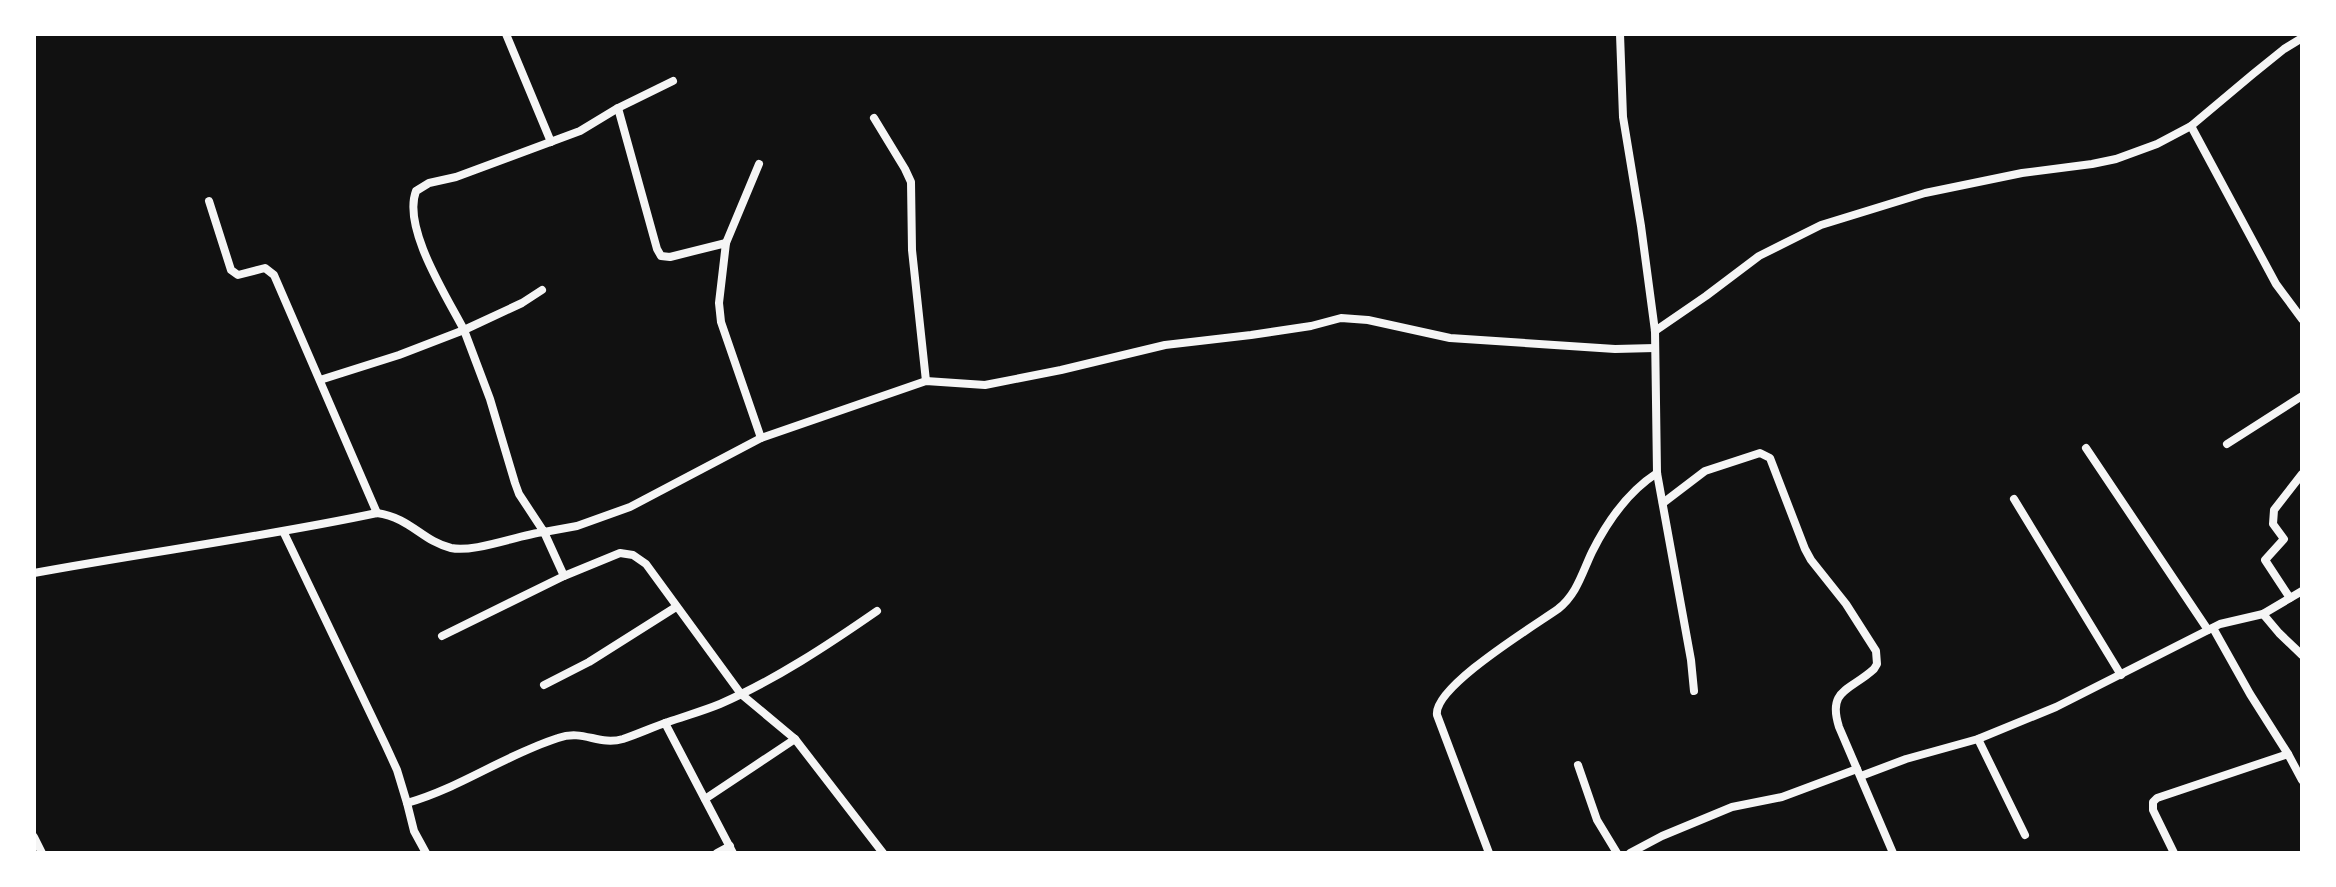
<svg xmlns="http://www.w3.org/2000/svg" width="2336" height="887" font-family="'Golos Text',sans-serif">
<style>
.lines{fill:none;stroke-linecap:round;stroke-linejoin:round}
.minor{stroke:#f5f5f5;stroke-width:8}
</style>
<rect width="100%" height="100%" fill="#111"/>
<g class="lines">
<g class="minor">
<path d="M506,34L551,142"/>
<path d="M1620,34L1623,117L1641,226L1655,331L1657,473L1691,660L1694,691"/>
<path d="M618,108L657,249L661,256L670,257L726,243L719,303L721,322L761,438"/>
<path d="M874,118L905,169L911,182L912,250L926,381"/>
<path d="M2191,126L2276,284L2302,319"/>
<path d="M209,201L231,270L238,275L265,268L274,275L377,513"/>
<path d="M726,243L759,164"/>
<path d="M542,290L522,303L464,330C447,297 402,228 416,191L429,183L456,177L580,131L618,108L673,81"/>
<path d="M1655,331L1706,296L1759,256L1821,225L1925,193L2022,173L2092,164L2116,159L2157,144L2191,126L2253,74L2284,49L2302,38"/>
<path d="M320,380L399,355L464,330L490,399L515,483L519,494L544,532L577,526L630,507L761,438L926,381L985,385L1061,370L1165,345L1251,335L1311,326L1341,318L1368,320L1450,338L1615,349L1655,348"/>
<path d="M2227,444L2302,396"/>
<path d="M2086,448L2208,630"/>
<path d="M2014,499L2121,675"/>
<path d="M1663,503L1705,471L1760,453L1770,458L1805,549L1811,560L1846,604L1876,651L1877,664L1874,669C1850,691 1827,689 1839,727L1893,853"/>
<path d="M284,533L386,746L397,770L407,803"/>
<path d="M34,573C148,552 264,537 377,513C411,518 422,541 451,548C474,553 518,535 544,532L564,576L442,636"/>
<path d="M564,576L620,553L633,555L646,564L741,694L795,739L883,853"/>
<path d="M2290,598L2265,560L2284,539L2273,524L2274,510L2302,474"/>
<path d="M2263,614L2279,633L2302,655"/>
<path d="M2213,628L2250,694L2288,754"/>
<path d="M544,685L589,662L676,607"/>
<path d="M665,723L733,853"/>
<path d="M1978,739L2025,835"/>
<path d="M1578,765L1597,820L1617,853"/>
<path d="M1861,776L1906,759L1978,739L2056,707L2220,624L2263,614L2302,591"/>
<path d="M705,799L795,739"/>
<path d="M34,837L42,853"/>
<path d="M426,853L414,831L407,803C460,788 505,755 558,738C584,729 598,746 623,739C638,734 653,727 668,722C685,716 703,711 720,704C775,680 828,645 877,611"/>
<path d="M717,853L730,846"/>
<path d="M1489,853L1437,715C1433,687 1534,626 1558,609C1577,594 1582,573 1592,552C1607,522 1629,491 1657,473"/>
<path d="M1630,853L1662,836L1732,807L1782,797L1857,769"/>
<path d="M2174,853L2153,810V802L2157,798L2288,754L2302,780"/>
</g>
</g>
<rect width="2336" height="887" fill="none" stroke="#ffffff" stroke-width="72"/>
</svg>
